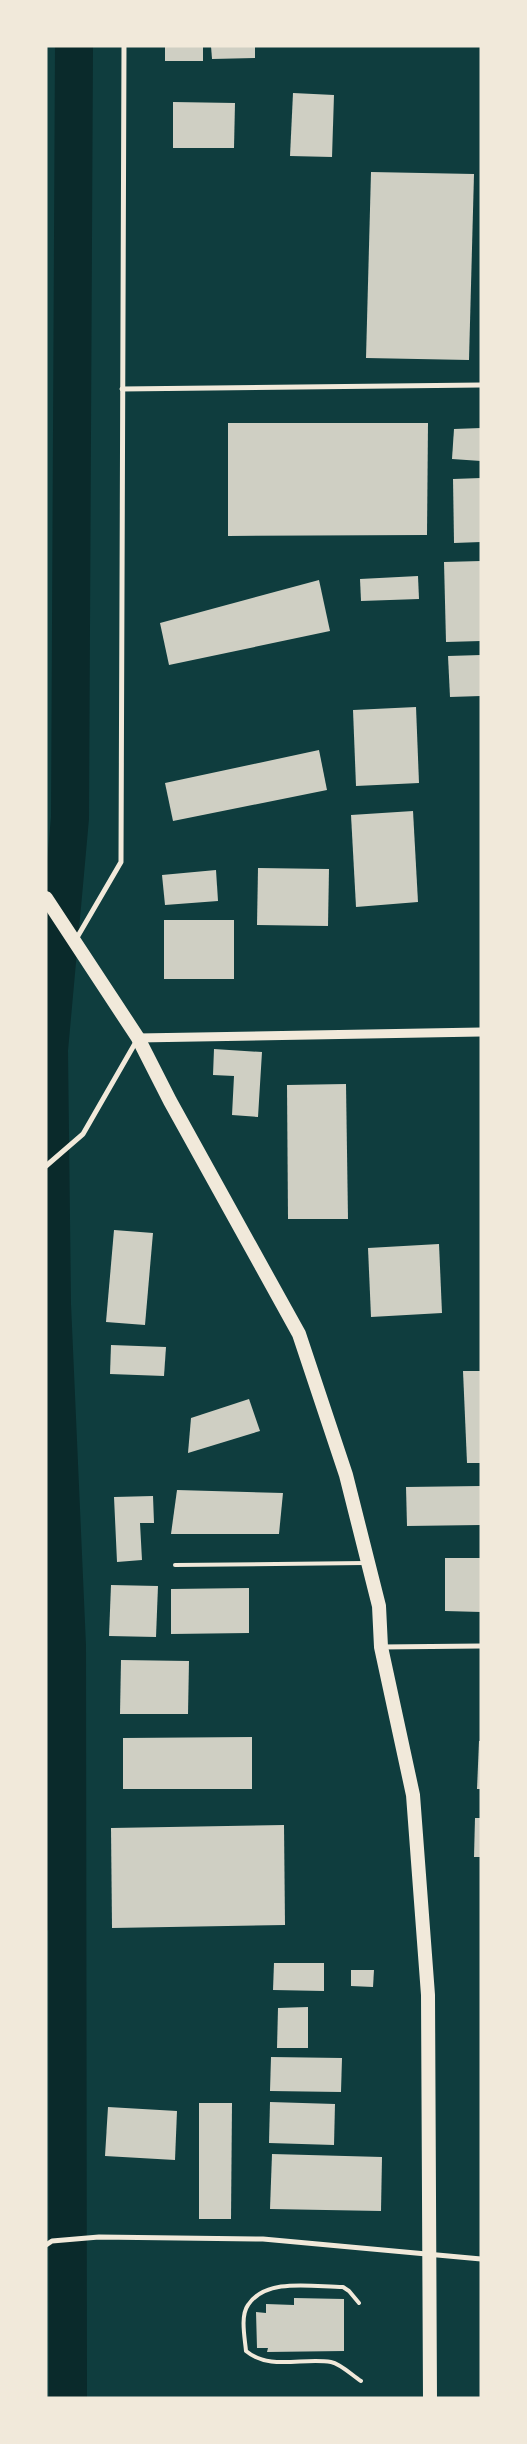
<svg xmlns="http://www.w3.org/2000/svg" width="527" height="2444" font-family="'Fira Sans',sans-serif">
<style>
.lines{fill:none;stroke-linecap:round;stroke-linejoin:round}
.stream{stroke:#0a2a2b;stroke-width:11}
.canal{stroke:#0a2a2b;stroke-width:38}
.building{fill:#cfcfc3}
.service{stroke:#f1e9da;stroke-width:4}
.minor{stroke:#f1e9da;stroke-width:5}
.tertiary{stroke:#f1e9da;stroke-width:9}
.trunk{stroke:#f1e9da;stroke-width:14}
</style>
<rect width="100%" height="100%" fill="#0f3d3e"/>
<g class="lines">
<g class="stream">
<path d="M46,1231L51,1226"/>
<path d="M46,1925L52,1610"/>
</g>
<path class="canal" d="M68,2398L67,1646L52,1304L49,1050L70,818L74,46"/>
</g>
<g class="building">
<rect x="165" y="46" width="38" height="15"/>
<path d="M211,46H255V58L212,59Z"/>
<path d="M293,93L334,95L332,157L290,156Z"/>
<path d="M173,102L235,103L234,148H173Z"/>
<path d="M371,172L474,174L469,360L366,358Z"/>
<path d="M228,423H428L427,535L228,536Z"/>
<path d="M481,428V461L452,459L454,429Z"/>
<path d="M481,478V542L454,543L453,479Z"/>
<path d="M481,561V641L446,642L444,562Z"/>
<path d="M418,576L419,599L361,601L360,579Z"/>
<path d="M319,580L330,631L169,665L160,623Z"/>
<path d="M481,655V696L450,697L448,656Z"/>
<path d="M416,707L419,783L356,786L353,710Z"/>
<path d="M319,750L327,790L173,821L165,783Z"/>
<path d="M413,811L418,902L356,907L351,815Z"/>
<path d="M258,868L329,869L328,926L257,925Z"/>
<path d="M216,870L218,901L165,905L162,875Z"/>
<rect x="164" y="920" width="70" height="59"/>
<path d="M214,1049L262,1052L258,1117L232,1115L234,1076L213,1075Z"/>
<path d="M346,1084L348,1219H288L287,1085Z"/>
<path d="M114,1230L153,1233L145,1325L106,1322Z"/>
<path d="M439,1244L442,1313L371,1317L368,1248Z"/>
<path d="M111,1345L166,1347L164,1376L110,1374Z"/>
<path d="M463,1371H481V1463H467Z"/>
<path d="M249,1399L260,1431L188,1453L191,1418Z"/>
<path d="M481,1486V1525L407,1526L406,1487Z"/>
<path d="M177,1490L283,1493L279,1534H171Z"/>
<path d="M153,1496L154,1523H140L142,1560L117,1562L114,1497Z"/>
<path d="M445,1558H481V1612L445,1611Z"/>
<path d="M111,1585L158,1586L156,1637L109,1636Z"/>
<path d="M249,1588V1633L171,1634V1589Z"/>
<path d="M121,1660L189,1661L188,1714H120Z"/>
<path d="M252,1737V1789H123V1738Z"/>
<path d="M479,1741H481V1789H477Z"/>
<path d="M475,1818H481V1857H474Z"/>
<path d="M284,1825L285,1925L112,1928L111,1828Z"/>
<path d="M274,1963H324V1991L273,1990Z"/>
<path d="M351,1970H374L373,1987L351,1986Z"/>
<path d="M308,2007V2048H277L278,2008Z"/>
<path d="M271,2057L342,2058L341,2092L270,2091Z"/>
<path d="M270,2102L335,2104L334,2145L269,2143Z"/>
<path d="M199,2103H232L231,2219H199Z"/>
<path d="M108,2107L177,2111L175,2160L105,2156Z"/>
<path d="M272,2154L382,2157L381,2211L270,2209Z"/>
<path d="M294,2298L344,2299V2351L267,2352L268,2348H257L256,2312L266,2313V2304L294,2305Z"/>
</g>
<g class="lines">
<g class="service">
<path d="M175,1565L365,1563"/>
<path d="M359,2303L349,2291L343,2287C314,2287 266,2277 248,2305C240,2316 245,2339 246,2351C270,2371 303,2357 331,2362C341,2364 353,2376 361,2381"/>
</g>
<g class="minor">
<path d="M122,389L481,385"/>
<path d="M75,941L121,862L124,46"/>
<path d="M46,1166L83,1134L137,1040"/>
<path d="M381,1647L481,1646"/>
<path d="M46,2245L52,2241L99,2237L263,2239L481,2259"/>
</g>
<path class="tertiary" d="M138,1038L481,1032"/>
<path class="trunk" d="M46,898L138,1038L170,1101L299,1334L346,1475L379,1606L381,1647L413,1795L428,1995L430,2398"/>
</g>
<rect width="527" height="2444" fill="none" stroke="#f1e9da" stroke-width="95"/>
</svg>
